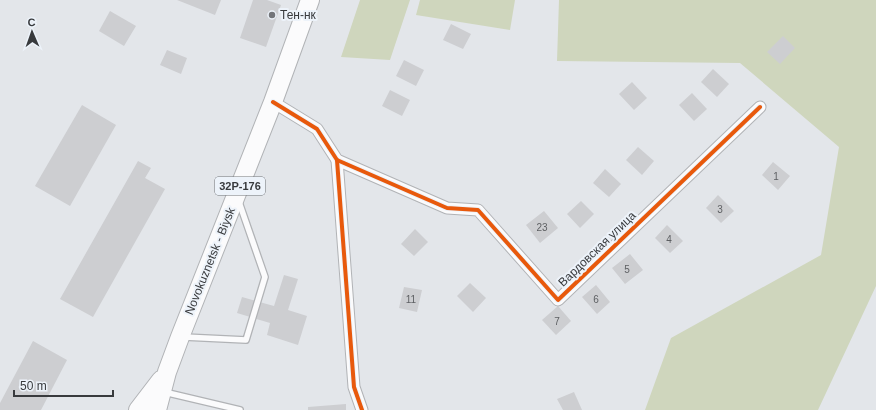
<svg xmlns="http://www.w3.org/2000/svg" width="876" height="410" font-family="Helvetica,sans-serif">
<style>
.green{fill:#cfd6bd}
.building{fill:#cdced1}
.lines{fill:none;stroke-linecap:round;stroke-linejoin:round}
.service-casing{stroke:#b1b3b6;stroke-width:8}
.minor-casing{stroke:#b1b3b6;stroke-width:13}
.primary-casing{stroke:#b1b3b6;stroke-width:20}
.service{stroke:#fbfbfc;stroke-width:5.5}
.minor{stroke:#fbfbfc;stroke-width:11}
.primary{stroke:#fbfbfc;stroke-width:18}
.cycleway-casing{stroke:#edf3fa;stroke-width:6}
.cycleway{stroke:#e8590c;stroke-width:4}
.poi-dot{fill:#74767a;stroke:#edf3fa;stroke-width:1.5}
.labels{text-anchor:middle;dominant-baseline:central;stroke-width:4;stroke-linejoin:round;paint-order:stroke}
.number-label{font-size:10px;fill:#5d5f62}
.shield{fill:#edf3fa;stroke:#6e7276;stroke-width:1}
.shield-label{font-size:11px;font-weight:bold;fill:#383a3d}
.poi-label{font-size:12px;fill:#383a3d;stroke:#edf3fa;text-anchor:start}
.street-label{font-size:12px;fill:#383a3d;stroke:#edf3fa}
</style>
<rect width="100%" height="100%" fill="#e3e6ea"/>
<g class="green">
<path d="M360,0H410L390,60L341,57Z"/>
<path d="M420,0H515L510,30L416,15Z"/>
<path d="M559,0H876V286L818,410H645L671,338L821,255L839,147L740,63L557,61Z"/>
</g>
<g class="building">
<path d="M177,0H221L215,15Z"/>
<path d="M253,0H267L281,5L266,47L240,38Z"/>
<path d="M110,11L136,26L124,46L99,31Z"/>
<path d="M451,24L471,34L463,49L443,40Z"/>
<path d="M783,36L795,48L780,64L767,52Z"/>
<path d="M167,50L187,58L181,74L160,65Z"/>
<path d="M404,60L424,70L416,86L396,76Z"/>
<path d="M713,69L729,84L717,97L701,82Z"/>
<path d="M632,82L647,98L634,110L619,94Z"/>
<path d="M390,90L410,100L402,116L382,106Z"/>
<path d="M692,93L707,109L694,121L679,105Z"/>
<path d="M82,105L116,125L70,206L35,186Z"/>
<path d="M638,147L654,161L642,175L626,160Z"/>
<path d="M138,161L151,168L145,178L165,189L93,317L60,299Z"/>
<path d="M773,162L790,176L778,190L762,175Z"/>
<path d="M605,169L621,184L609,197L593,183Z"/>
<path d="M718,195L734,211L721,223L706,208Z"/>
<path d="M581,201L594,214L580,228L567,214Z"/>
<path d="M544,211L558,228L540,243L526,225Z"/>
<path d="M667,225L683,241L670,253L655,238Z"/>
<path d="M415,229L428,242L414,256L401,244Z"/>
<path d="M630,254L643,270L625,284L612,268Z"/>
<path d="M284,275L298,279L288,310L307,316L298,345L267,335L270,323L237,313L242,297L274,306Z"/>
<path d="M470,283L486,298L473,312L457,296Z"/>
<path d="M596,285L610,302L597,314L582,297Z"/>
<path d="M404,287L422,290L417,312L399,308Z"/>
<path d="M558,306L571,321L556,335L542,320Z"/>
<path d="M33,341L67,360L41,410H0V403Z"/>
<path d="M574,392L582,410H563L557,399Z"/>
<path d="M346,404V410H308V407Z"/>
</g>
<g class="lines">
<g class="service-casing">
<g id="service">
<path d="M184,337L246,340L265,277L239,202"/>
<path d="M164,392L240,410"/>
</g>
</g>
<g class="minor-casing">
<g id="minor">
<path d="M273,102L317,129L337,160L447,208L478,210L558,300L760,107"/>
<path d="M337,160L354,387L362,410"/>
</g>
</g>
<g class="primary-casing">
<g id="primary">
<path d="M138,410L161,380"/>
<path d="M157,410L167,372L180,337L273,102L310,0"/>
</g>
</g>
<use href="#service" class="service"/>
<use href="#minor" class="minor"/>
<use href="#primary" class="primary"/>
<g class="cycleway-casing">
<g id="cycleway">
<path d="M273,102L317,129L337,160L447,208L478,210L558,300L760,107"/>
<path d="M337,160L354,387L362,410"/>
</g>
</g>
<use href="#cycleway" class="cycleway"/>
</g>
<circle class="poi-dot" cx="272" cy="15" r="4"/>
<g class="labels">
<g class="number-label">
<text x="776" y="176">1</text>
<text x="720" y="209">3</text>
<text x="542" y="227">23</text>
<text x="669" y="239">4</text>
<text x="627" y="269">5</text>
<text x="411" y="299">11</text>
<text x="596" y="299">6</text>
<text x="557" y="321">7</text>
</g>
<rect class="shield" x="215" y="177" width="50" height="18" rx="3"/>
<g class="shield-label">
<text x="240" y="186">32Р-176</text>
</g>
<g class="poi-label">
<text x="280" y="15">Тен-нк</text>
</g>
<g class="street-label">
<text transform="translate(597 249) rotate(-44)">Вардовская улица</text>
<text transform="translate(210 261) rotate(-68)">Novokuznetsk - Biysk</text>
</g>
</g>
<g transform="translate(32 32) rotate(358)" stroke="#edf3fa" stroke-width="3" paint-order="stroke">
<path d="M0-3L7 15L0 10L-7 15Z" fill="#383a3d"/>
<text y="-6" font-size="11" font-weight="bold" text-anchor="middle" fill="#383a3d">С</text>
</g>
<path d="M14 390v6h99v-6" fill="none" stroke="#383a3d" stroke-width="2"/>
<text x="20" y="390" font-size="12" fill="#383a3d" stroke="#edf3fa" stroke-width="3" paint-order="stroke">50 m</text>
</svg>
